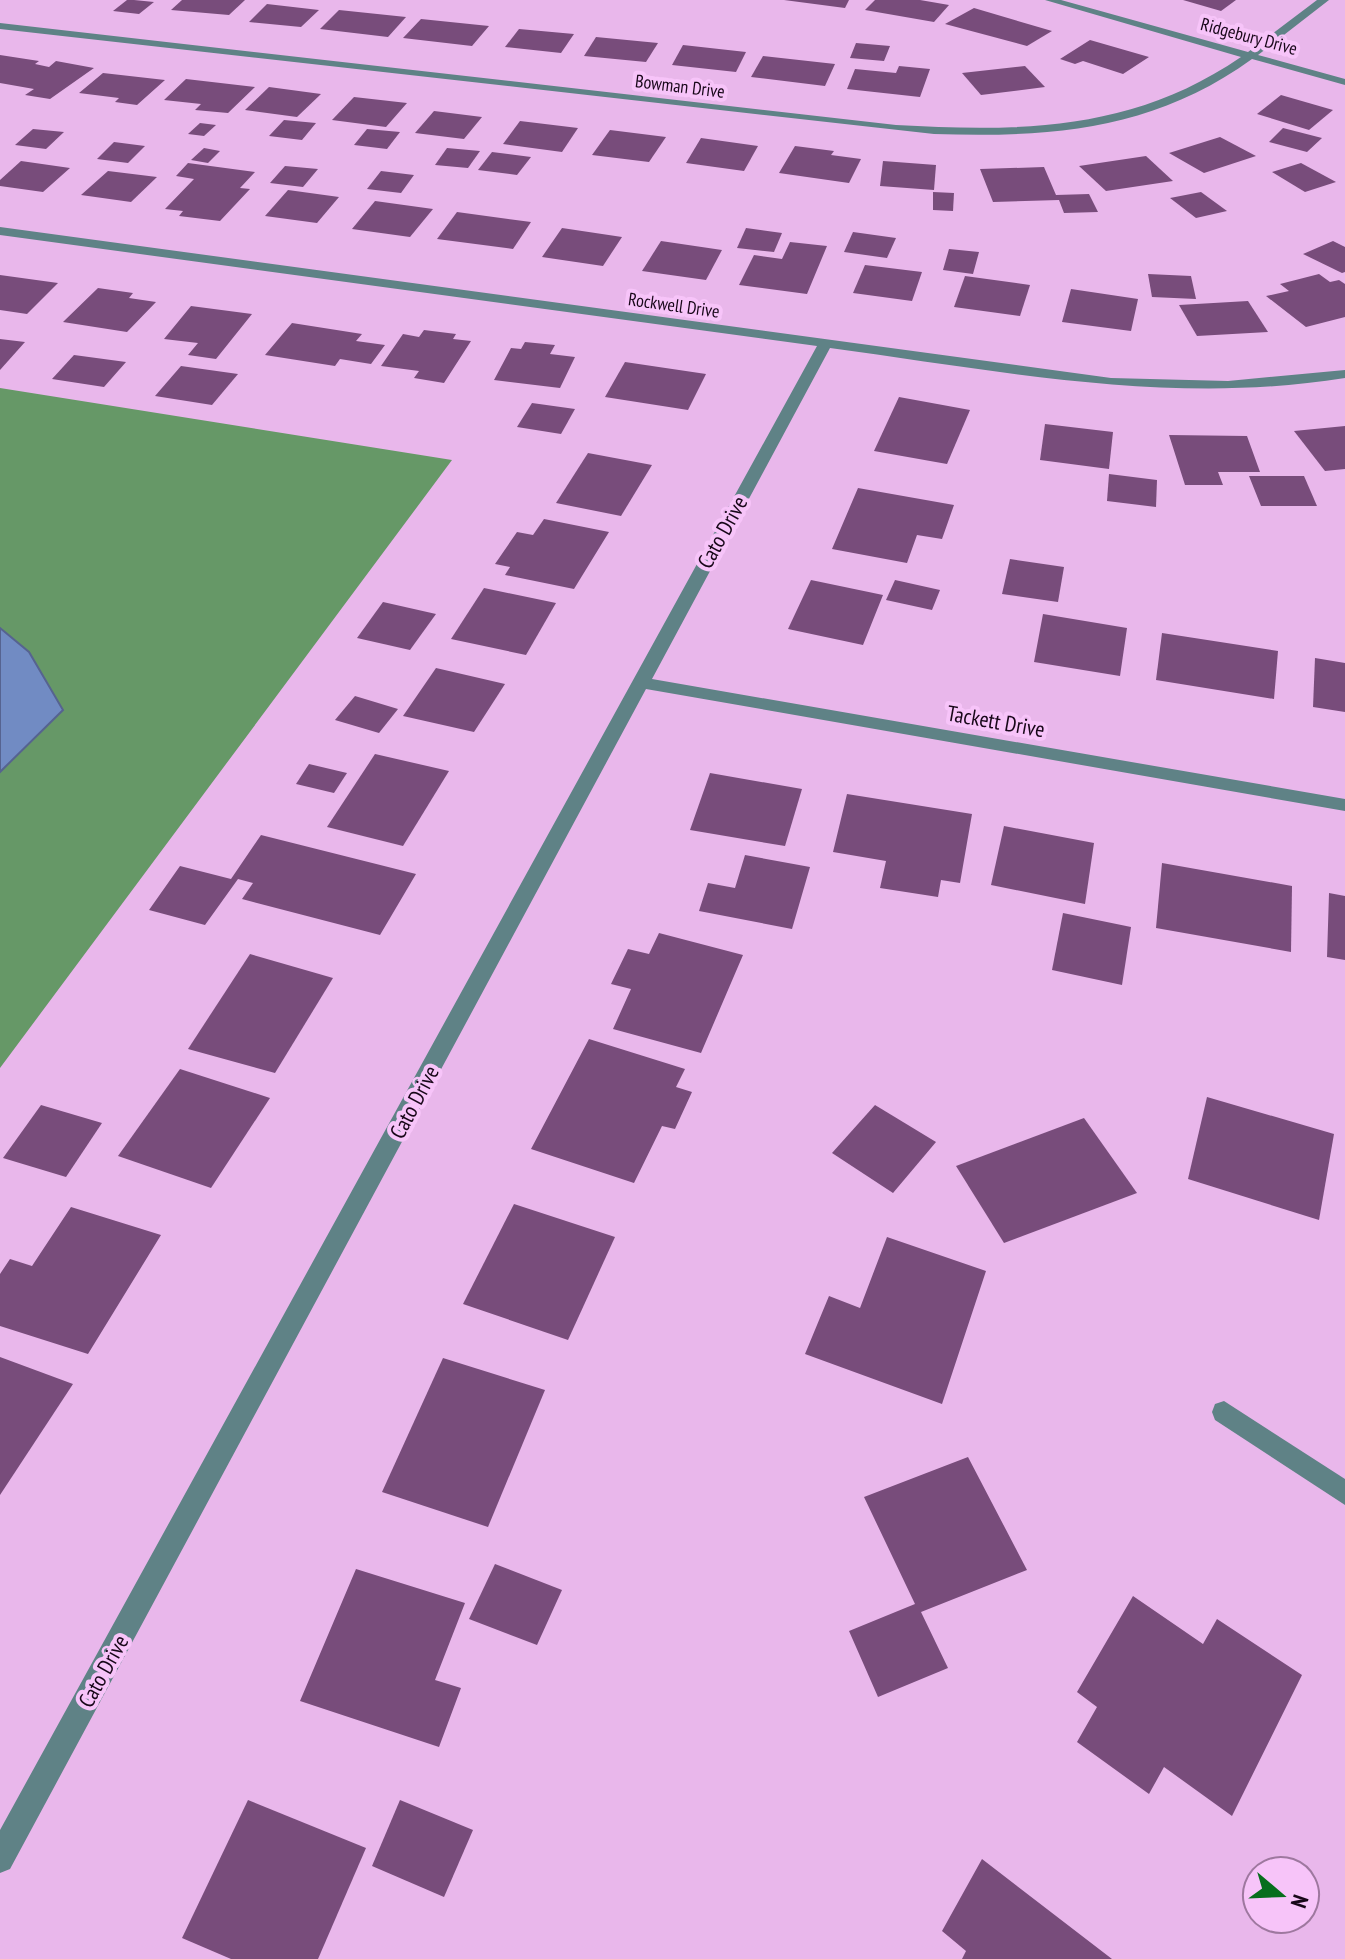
<svg xmlns="http://www.w3.org/2000/svg" width="1345" height="1959" font-family="'PT Sans Narrow',sans-serif">
<style>
.forest{fill:#669867}
.water{fill:#718bc3;stroke:#566390;stroke-width:2}
.building{fill:#784c7b}
.lines{fill:none;stroke-linecap:round;stroke-linejoin:round}
.minor{fill:#5f8286;fill-rule:evenodd}
.labels{text-anchor:middle;dominant-baseline:central;stroke-width:8;stroke-linejoin:round;paint-order:stroke}
.far-street-label{font-size:18px;fill:#180719;stroke:#f7c4f9}
.street-label{font-size:22px;fill:#180719;stroke:#f7c4f9}
</style>
<rect width="100%" height="100%" fill="#e9b7eb"/>
<path class="forest" d="M0,388L452,460L0,1068V772L62,710L29,652L0,628Z"/>
<path class="water" d="M0,628L29,652L63,710L0,772Z"/>
<g class="building">
<path d="M127,0H134L154,2L139,14L113,11Z"/>
<path d="M182,0H245L229,15L171,10Z"/>
<path d="M784,0H849L845,8Z"/>
<path d="M875,0H920L949,5L934,22L865,10Z"/>
<path d="M1183,0H1236L1221,11Z"/>
<path d="M267,4L319,10L301,27L249,22Z"/>
<path d="M974,8L1052,31L1027,46L945,24Z"/>
<path d="M339,10L406,17L388,37L320,29Z"/>
<path d="M421,19L489,26L472,46L403,38Z"/>
<path d="M519,29L574,34L561,53L505,47Z"/>
<path d="M596,37L658,43L646,62L584,56Z"/>
<path d="M1090,40L1149,57L1123,74L1083,61L1075,64L1060,59Z"/>
<path d="M856,43L890,46L884,61L850,58Z"/>
<path d="M683,45L746,52L736,72L672,65Z"/>
<path d="M0,55L39,61L35,64L49,67L56,61L94,68L50,99L25,95L34,89L0,83Z"/>
<path d="M763,56L835,64L825,86L751,77Z"/>
<path d="M899,66L930,69L920,97L847,89L855,69L896,73Z"/>
<path d="M1025,66L1045,87L981,95L962,73Z"/>
<path d="M103,73L165,80L137,105L115,102L119,98L79,93Z"/>
<path d="M186,79L255,87L228,113L195,110L201,104L164,100Z"/>
<path d="M269,87L321,94L297,117L245,110Z"/>
<path d="M1281,95L1333,110L1309,130L1257,114Z"/>
<path d="M354,97L407,103L386,127L332,120Z"/>
<path d="M434,111L482,117L464,139L415,133Z"/>
<path d="M284,120L316,123L302,140L269,136Z"/>
<path d="M520,121L578,128L562,152L503,144Z"/>
<path d="M200,123L216,125L204,136L188,134Z"/>
<path d="M1283,128L1322,138L1307,152L1269,142Z"/>
<path d="M33,129L64,132L46,149L15,145Z"/>
<path d="M367,129L400,132L387,149L354,145Z"/>
<path d="M610,130L666,137L649,162L592,155Z"/>
<path d="M1220,137L1256,156L1204,173L1169,153Z"/>
<path d="M701,138L758,146L744,171L686,163Z"/>
<path d="M114,142L145,146L128,163L97,159Z"/>
<path d="M795,146L834,151L831,155L861,159L849,183L779,173Z"/>
<path d="M204,148L220,151L208,163L191,160Z"/>
<path d="M447,148L480,151L468,168L435,165Z"/>
<path d="M492,152L531,157L517,175L478,170Z"/>
<path d="M1146,156L1173,181L1106,191L1079,166Z"/>
<path d="M21,161L70,168L43,192L0,186V180Z"/>
<path d="M883,161L936,165L934,190L880,186Z"/>
<path d="M188,163L255,172L240,188L250,189L220,221L179,216L183,211L165,209L194,179L176,176Z"/>
<path d="M1301,163L1336,182L1305,192L1272,172Z"/>
<path d="M285,166L318,169L303,187L270,183Z"/>
<path d="M1044,167L1056,195L1089,194L1098,212L1064,213L1059,200L993,202L980,169Z"/>
<path d="M108,171L157,177L131,202L81,195Z"/>
<path d="M381,171L414,175L401,193L367,189Z"/>
<path d="M288,190L339,197L317,223L265,216Z"/>
<path d="M933,192L954,193L953,211L933,210Z"/>
<path d="M1201,192L1227,211L1196,218L1170,198Z"/>
<path d="M375,201L433,209L410,237L352,229Z"/>
<path d="M457,212L531,222L513,249L437,239Z"/>
<path d="M562,228L622,237L603,266L542,257Z"/>
<path d="M746,228L782,233L774,252L737,248Z"/>
<path d="M853,232L896,238L887,258L844,252Z"/>
<path d="M661,241L722,250L706,280L642,271Z"/>
<path d="M1333,241L1345,247V272L1342,273L1303,254Z"/>
<path d="M790,242L827,246L807,294L739,285L754,255L782,259Z"/>
<path d="M949,249L979,252L973,274L943,270Z"/>
<path d="M865,265L922,272L912,301L853,293Z"/>
<path d="M1148,274L1191,276L1196,299L1152,297Z"/>
<path d="M1319,274L1330,282L1339,280L1345,284V317L1306,327L1266,296L1289,291L1280,284Z"/>
<path d="M0,275L58,283L27,314L0,310Z"/>
<path d="M965,276L1030,285L1020,316L954,307Z"/>
<path d="M98,288L133,293L129,298L156,302L127,332L63,322Z"/>
<path d="M1071,289L1138,299L1131,331L1062,322Z"/>
<path d="M1248,301L1268,332L1197,336L1179,305Z"/>
<path d="M191,306L252,314L216,359L188,355L198,343L164,339Z"/>
<path d="M292,323L362,334L356,341L385,345L371,364L340,359L335,366L265,355Z"/>
<path d="M424,330L456,334L453,339L471,341L444,383L414,378L419,371L381,366L403,334L419,337Z"/>
<path d="M0,339L25,342L0,370Z"/>
<path d="M525,342L555,345L550,354L575,357L560,388L494,380L511,348L521,349Z"/>
<path d="M74,355L126,362L104,387L52,379Z"/>
<path d="M625,362L706,374L688,410L605,397Z"/>
<path d="M181,366L238,374L212,405L155,396Z"/>
<path d="M899,397L970,410L947,464L874,451Z"/>
<path d="M532,403L575,409L561,434L517,427Z"/>
<path d="M1045,424L1113,432L1109,469L1040,460Z"/>
<path d="M1345,426V469L1325,471L1294,431Z"/>
<path d="M1169,435L1247,436L1260,472H1218L1223,485H1185Z"/>
<path d="M588,453L652,465L621,516L556,503Z"/>
<path d="M1109,474L1157,480L1156,507L1107,501Z"/>
<path d="M1249,476H1304L1317,506H1261Z"/>
<path d="M858,488L954,505L942,539L917,535L907,563L832,549Z"/>
<path d="M544,519L609,532L574,589L505,575L510,567L495,564L517,532L533,535Z"/>
<path d="M1010,559L1064,567L1058,602L1002,594Z"/>
<path d="M811,580L883,595L863,645L788,629Z"/>
<path d="M895,580L940,590L932,610L886,600Z"/>
<path d="M484,588L556,603L526,655L451,639Z"/>
<path d="M383,602L436,614L410,650L357,638Z"/>
<path d="M1043,614L1127,628L1120,676L1034,662Z"/>
<path d="M1162,633L1278,651L1274,699L1156,680Z"/>
<path d="M1315,658L1345,663V712L1313,707Z"/>
<path d="M436,668L505,684L474,732L403,716Z"/>
<path d="M355,696L398,709L379,733L335,720Z"/>
<path d="M375,754L449,771L403,846L327,827Z"/>
<path d="M309,764L347,773L334,793L296,784Z"/>
<path d="M710,773L802,789L785,846L690,830Z"/>
<path d="M847,794L972,814L960,883L941,880L938,897L880,888L886,861L833,852Z"/>
<path d="M1004,826L1094,843L1085,904L991,885Z"/>
<path d="M261,835L416,874L380,935L242,899L253,883L238,879L205,925L149,910L180,866L231,879Z"/>
<path d="M745,855L810,867L792,929L699,911L708,883L735,888Z"/>
<path d="M1162,863L1292,886L1291,952L1156,928Z"/>
<path d="M1329,893L1345,896V960L1327,957Z"/>
<path d="M1063,913L1131,927L1122,985L1052,970Z"/>
<path d="M659,933L743,955L701,1053L613,1029L631,989L611,984L628,949L649,954Z"/>
<path d="M250,954L333,978L275,1073L188,1049Z"/>
<path d="M589,1039L685,1069L676,1087L692,1092L675,1129L662,1126L634,1183L531,1149Z"/>
<path d="M180,1069L270,1098L211,1188L118,1156Z"/>
<path d="M1207,1097L1334,1134L1319,1220L1188,1179Z"/>
<path d="M41,1105L102,1123L66,1177L3,1158Z"/>
<path d="M875,1105L936,1142L893,1193L832,1153Z"/>
<path d="M1084,1118L1137,1193L1004,1243L956,1166Z"/>
<path d="M514,1204L615,1237L568,1340L463,1304Z"/>
<path d="M71,1207L161,1235L88,1354L0,1326V1274L10,1259L32,1266Z"/>
<path d="M887,1237L986,1271L942,1404L805,1354L829,1296L860,1308Z"/>
<path d="M0,1357L73,1384L0,1495Z"/>
<path d="M443,1358L545,1390L488,1527L382,1492Z"/>
<path d="M968,1457L1027,1570L921,1612L948,1668L878,1697L849,1631L915,1604L864,1497Z"/>
<path d="M495,1564L562,1590L537,1645L469,1619Z"/>
<path d="M356,1569L465,1603L435,1680L461,1688L439,1747L300,1701Z"/>
<path d="M1133,1596L1203,1644L1217,1619L1302,1675L1232,1816L1164,1767L1149,1794L1077,1742L1097,1707L1077,1692Z"/>
<path d="M248,1800L366,1848L318,1959H231L182,1938Z"/>
<path d="M400,1800L473,1830L444,1897L372,1866Z"/>
<path d="M982,1859L1112,1959H962L966,1951L942,1931Z"/>
</g>
<g class="lines">
<g class="minor">
<path d="M1045,0H1061L1248,52L1317,0H1329L1258,55L1345,79V85L1252,59C1154,130 1051,138 934,134L0,29V23L896,125C1022,132 1133,131 1241,57Z"/>
<path d="M0,227L1111,378L1228,381L1345,370V378C1172,406 1001,371 830,348L652,679L1345,799V811L646,689L10,1869L0,1873V1830L817,346L0,235Z"/>
<path d="M1224,1401L1345,1479V1505L1215,1420L1212,1412L1215,1404Z"/>
</g>
</g>
<g class="labels">
<g class="far-street-label">
<text transform="translate(1249 36) rotate(15)">Ridgebury Drive</text>
<text transform="translate(680 86) rotate(7)">Bowman Drive</text>
<text transform="translate(674 305) rotate(8)">Rockwell Drive</text>
</g>
<g class="street-label">
<text transform="translate(722 532) rotate(-61)">Cato Drive</text>
<text transform="translate(996 721) rotate(10)">Tackett Drive</text>
<text transform="translate(414 1102) rotate(-62)">Cato Drive</text>
<text transform="translate(103 1671) rotate(-61)">Cato Drive</text>
</g>
</g>
<g transform="translate(1281 1895) rotate(109)"><circle r="38" fill="#f7c4f9" stroke="#9e789f" stroke-width="2"/>
<path d="M0-6L14 30L0 20L-14 30Z" fill="#076e1d"/>
<text y="-12" font-size="22" font-weight="bold" text-anchor="middle" fill="#180719">N</text>
</g>
</svg>
